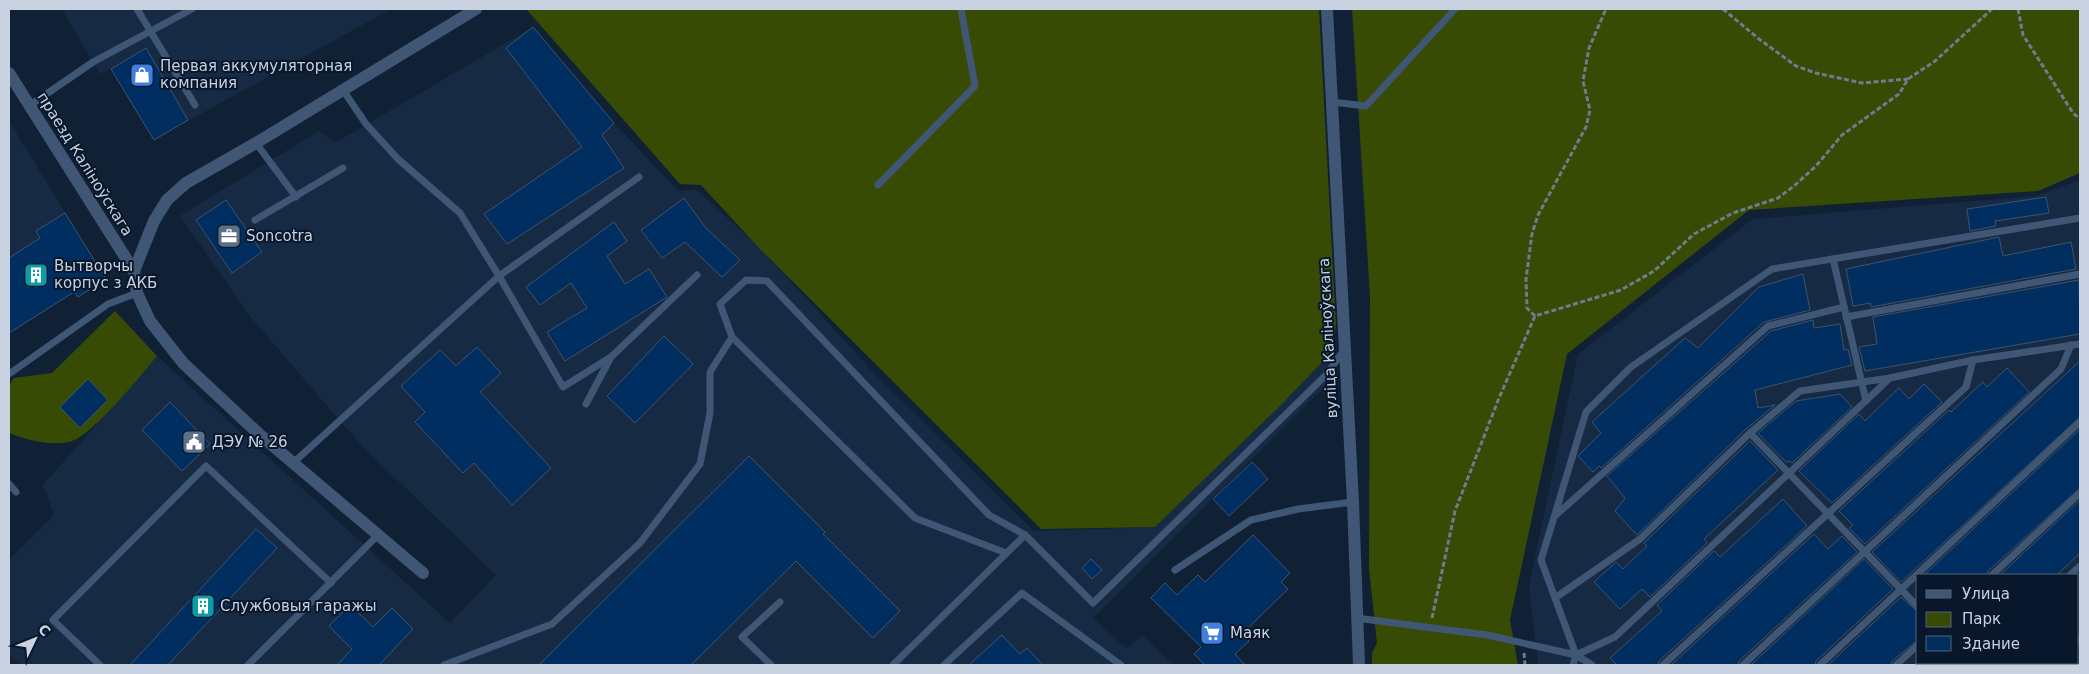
<svg xmlns="http://www.w3.org/2000/svg" width="2089" height="674" font-family="'DejaVu Sans',sans-serif">
<style>
.built{fill:#172a43;fill-rule:evenodd}
.green{fill:#374b05}
.building{fill:#002e60;stroke:#405269}
.lines{fill:none;stroke-linecap:round;stroke-linejoin:round}
.path{stroke:#6f7c8d;stroke-width:3;stroke-dasharray:5 2.5;stroke-linecap:butt}
.service{stroke:#3f5674;stroke-width:7}
.minor{stroke:#3f5674;stroke-width:12}
.tertiary{stroke:#3f5674;stroke-width:12}
.labels{text-anchor:middle;dominant-baseline:central;stroke-width:4;stroke-linejoin:round;paint-order:stroke}
.poi-label{font-size:15px;fill:#c8d2e0;stroke:#08172b;text-anchor:start}
.street-label{font-size:15px;fill:#c8d2e0;stroke:#08172b}
</style>
<rect width="100%" height="100%" fill="#112135"/>
<g class="built">
<path d="M62,9H391L154,140L111,69L100,74Z"/>
<path d="M533,27L614,123L678,191L696,189L758,246L873,372L1034,531L1155,527L1281,405L1331,353L1337,352L1335,376L1093,618L1126,648L1143,635L1174,665H20L9,654V560L54,515L43,485L157,356L450,623L496,575L366,450L339,420L249,315L180,216L319,131L335,143Z"/>
<path d="M9,121L106,279L78,297L74,292L9,333Z"/>
<path d="M2080,180V665H1538L1529,586L1578,354L1753,219L2036,196ZM1918,575H2078V663H1918Z"/>
</g>
<g class="green">
<path d="M528,9H1319L1336,326L1331,353L1281,405L1155,527L1041,529L759,248L701,185L680,184L527,10Z"/>
<path d="M1352,9H2080V173L2038,191L1749,210L1567,354L1510,620L1518,665H1372V653L1377,643L1369,568L1370,296Z"/>
<path d="M115,311L157,356C141,375 91,438 69,442C48,446 28,440 9,433V386L14,378L52,373Z"/>
</g>
<g class="building">
<path d="M533,27L614,123L602,135L624,168L507,244L484,214L582,147L506,48Z"/>
<path d="M146,48L188,120L154,140L111,69Z"/>
<path d="M2046,197L2049,213L1995,221L1996,226L1970,231L1967,209Z"/>
<path d="M684,198L705,227L740,260L722,277L685,242L662,258L641,230Z"/>
<path d="M226,200L262,252L232,273L196,220Z"/>
<path d="M65,213L106,279L78,297L74,292L9,333V258L40,238L36,231Z"/>
<path d="M614,222L627,241L607,256L625,284L649,269L667,297L565,361L547,332L587,308L571,283L540,305L526,287Z"/>
<path d="M1999,237L2003,256L2071,242L2076,269L1871,307L1870,303L1853,306L1846,269Z"/>
<path d="M1803,274L1810,310L1764,322L1601,468L1599,466L1593,472L1578,456L1601,433L1592,422L1685,338L1698,348L1759,287Z"/>
<path d="M2079,280L2080,334L1865,371L1859,347L1877,344L1873,317Z"/>
<path d="M1813,320L1814,328L1840,324L1844,350L1848,349L1852,365L1755,390L1758,408L1775,405L1746,429L1637,535L1615,511L1625,498L1607,476L1771,331Z"/>
<path d="M664,336L693,364L635,423L607,396Z"/>
<path d="M477,347L501,373L480,392L551,468L512,505L474,463L463,473L415,422L425,412L401,386L440,350L456,366Z"/>
<path d="M2080,361V417L1901,582L1872,552Z"/>
<path d="M2007,368L2029,392L1865,544L1849,528L1853,525L1839,511L1949,410L1951,412L1983,382L1987,387Z"/>
<path d="M88,379L108,400L80,428L60,407Z"/>
<path d="M1924,384L1942,402L1832,503L1799,471L1859,414L1865,421L1899,388L1909,399Z"/>
<path d="M1840,394L1852,407L1792,463L1790,461L1786,462L1758,433L1796,401Z"/>
<path d="M170,402L210,444L182,471L142,430Z"/>
<path d="M2080,429V488L1988,571L1987,575H1924Z"/>
<path d="M1750,441L1778,470L1704,539L1707,543L1650,597L1642,589L1620,609L1594,582L1616,562L1623,569L1647,546L1644,543Z"/>
<path d="M749,456L825,532L823,534L900,611L873,638L796,561L691,665H539Z"/>
<path d="M1252,462L1268,479L1229,516L1213,499Z"/>
<path d="M1783,499L1807,526L1659,661L1658,665H1617L1610,658L1662,611L1657,605L1714,551L1720,557Z"/>
<path d="M2080,500V553L2057,575H2000Z"/>
<path d="M256,529L277,548L168,665H130Z"/>
<path d="M1814,534L1828,549L1842,536L1857,552L1739,661L1738,665H1671Z"/>
<path d="M1253,535L1290,573L1281,582L1288,589L1242,634L1249,641L1235,654L1245,665H1205L1194,654L1201,647L1151,598L1165,583L1177,595L1198,575L1205,582Z"/>
<path d="M1091,559L1102,570L1092,579L1082,568Z"/>
<path d="M1864,559L1893,589L1816,661L1815,665H1751Z"/>
<path d="M1901,597L1918,612V640L1892,661L1891,665H1828Z"/>
<path d="M350,605L373,627L392,608L413,629L379,665H337L352,649L329,626Z"/>
<path d="M1002,635L1020,654L1027,648L1043,665H969Z"/>
</g>
<g class="lines">
<g class="path">
<path d="M1723,9L1759,39L1796,66L1816,73L1862,83L1908,79"/>
<path d="M2018,9L2023,35L2073,113L2080,119"/>
<path d="M1535,316L1527,308L1526,279L1532,234L1538,215L1586,127L1590,110L1583,81L1589,48L1606,9"/>
<path d="M1432,618L1455,511L1499,398L1535,316L1621,290L1654,271L1694,234L1733,213L1778,198L1794,186L1816,166L1842,135L1899,94L1908,79L1935,61L1992,9"/>
<path d="M1524,653L1525,665"/>
</g>
<g class="service">
<path d="M137,9L195,105"/>
<path d="M1332,102L1366,106L1455,9"/>
<path d="M29,106L93,62L192,9"/>
<path d="M256,143L296,197"/>
<path d="M878,185L975,86L961,9"/>
<path d="M255,220L343,168"/>
<path d="M1833,259L1866,401"/>
<path d="M1846,317L2080,274"/>
<path d="M732,337L915,518L1006,553"/>
<path d="M611,357L563,387L499,276L639,177"/>
<path d="M9,374L108,304L137,293"/>
<path d="M586,404L611,357L697,275"/>
<path d="M1750,433L1918,607"/>
<path d="M293,463L499,276L460,213L398,159L366,124L343,90"/>
<path d="M9,484L16,492"/>
<path d="M1556,515L1768,326L1844,307"/>
<path d="M1175,570L1251,520L1298,509L1353,502"/>
<path d="M1992,575L2080,493"/>
<path d="M2070,575L2080,566"/>
<path d="M1555,598L1640,539L1750,433L1800,391L1890,378"/>
<path d="M1356,618L1487,635L1576,655L1592,665"/>
<path d="M2078,641L2080,639"/>
<path d="M1576,655L1615,637L1890,378L1973,360L2080,344"/>
<path d="M100,665L53,620L206,466L331,583"/>
<path d="M248,665L378,535"/>
<path d="M444,665L552,624L640,543L700,464L710,413V372L732,337L720,304L746,280L767,281L989,515L1025,535L1093,603L1327,374L1344,350"/>
<path d="M771,665L742,637L780,602"/>
<path d="M893,665L1025,535"/>
<path d="M944,665L1022,593L1121,665"/>
<path d="M1573,665L1576,655L1541,560L1586,412L1631,367L1772,269L2080,218"/>
<path d="M1663,665L1966,387L1973,360"/>
<path d="M1743,665L2061,369L2071,345"/>
<path d="M1820,665L2080,422"/>
<path d="M1896,665L1918,645"/>
<path d="M1974,665L1976,663"/>
<path d="M2052,665L2055,663"/>
</g>
<g class="minor">
<path d="M9,73L134,271L137,293L150,321L183,363L259,434L423,573"/>
<path d="M134,271L154,221L167,200L186,183L256,143L476,9"/>
</g>
<path class="tertiary" d="M1327,9L1353,502L1359,665"/>
</g>
<defs>
<g id="shop-square" transform="scale(1.25)"><rect x="-9" y="-9" width="18" height="18" rx="4" fill="#3f7fe0" stroke="#08172b"/><path d="M-5-2.5h2.3a2.7 3.5 0 0 1 5.4 0H5L5.5 6h-11ZM-1.5-2.5h3a1.5 2.3 0 0 0-3 0Z" fill="#fff"/></g>
<g id="office-square" transform="scale(1.25)"><rect x="-9" y="-9" width="18" height="18" rx="4" fill="#5c6f8a" stroke="#08172b"/><path d="M-6-3h4V-5.5h4V-3h4V5H-6ZM-1-4.5V-3h2v-1.5ZM-6 0V1H6V0Z" fill="#fff"/></g>
<g id="building-square" transform="scale(1.25)"><rect x="-9" y="-9" width="18" height="18" rx="4" fill="#0f9aa8" stroke="#08172b"/><path d="M-4-6H4V6H1V3H-1V6H-4ZM-2.5-4.3h1.7v1.8h-1.7ZM.8-4.3h1.7v1.8H.8ZM-2.5-1h1.7V.8h-1.7ZM.8-1h1.7V.8H.8Z" fill="#fff"/></g>
<g id="civic-square" transform="scale(1.25)"><rect x="-9" y="-9" width="18" height="18" rx="4" fill="#5c6f8a" stroke="#08172b"/><path d="M-.6-6.5H3V-4.5H.6V-3L4-1V1h2V6H-6V1h2V-1L-.6-3ZM-1.2 2.5V6h2.4V2.5Z" fill="#fff"/></g>
<g id="supermarket-square" transform="scale(1.25)"><rect x="-9" y="-9" width="18" height="18" rx="4" fill="#3f7fe0" stroke="#08172b"/><path d="M-6-5.5h2.5l.6 2H6L4.5 2H-2.5L-4.4-4H-6ZM-1.5 3.2a1.3 1.3 0 1 0 .1 0ZM3 3.2a1.3 1.3 0 1 0 .1 0Z" fill="#fff"/></g>
</defs>
<g fill-rule="evenodd">
<use href="#shop-square" x="142" y="75"/>
<use href="#office-square" x="229" y="236"/>
<use href="#building-square" x="36" y="275"/>
<use href="#civic-square" x="194" y="442"/>
<use href="#building-square" x="203" y="606"/>
<use href="#supermarket-square" x="1212" y="633"/>
</g>
<g class="labels">
<g class="poi-label">
<text x="160" y="66">Первая аккумуляторная<tspan x="160" dy="17">компания</tspan></text>
<text x="246" y="236">Soncotra</text>
<text x="54" y="266">Вытворчы<tspan x="54" dy="17">корпус з АКБ</tspan></text>
<text x="212" y="442">ДЭУ № 26</text>
<text x="220" y="606">Службовыя гаражы</text>
<text x="1230" y="633">Маяк</text>
</g>
<g class="street-label">
<text transform="translate(85 164) rotate(58)">праезд Каліноўскага</text>
<text transform="translate(1328 338) rotate(-93)">вуліца Каліноўскага</text>
</g>
</g>
<rect width="2089" height="674" fill="none" stroke="#c8d2e0" stroke-width="20"/>
<rect x="1916" y="574" width="162" height="90" fill="#08172b" stroke="#556273"/>
<rect x="1926" y="590" width="25" height="8" fill="#3f5674" stroke="#556273"/>
<text x="1962" y="599" font-size="15" fill="#c8d2e0">Улица</text>
<rect x="1926" y="612" width="25" height="15" fill="#374b05" stroke="#556273"/>
<text x="1962" y="624" font-size="15" fill="#c8d2e0">Парк</text>
<rect x="1926" y="636" width="25" height="15" fill="#002e60" stroke="#556273"/>
<text x="1962" y="649" font-size="15" fill="#c8d2e0">Здание</text>
<g transform="translate(35 639) rotate(47)" stroke="#08172b" stroke-width="4" paint-order="stroke">
<path d="M0-4L9 19L0 12L-9 19Z" fill="#c8d2e0"/>
<text y="-8" font-size="14" font-weight="bold" text-anchor="middle" fill="#c8d2e0">С</text>
</g>
</svg>
